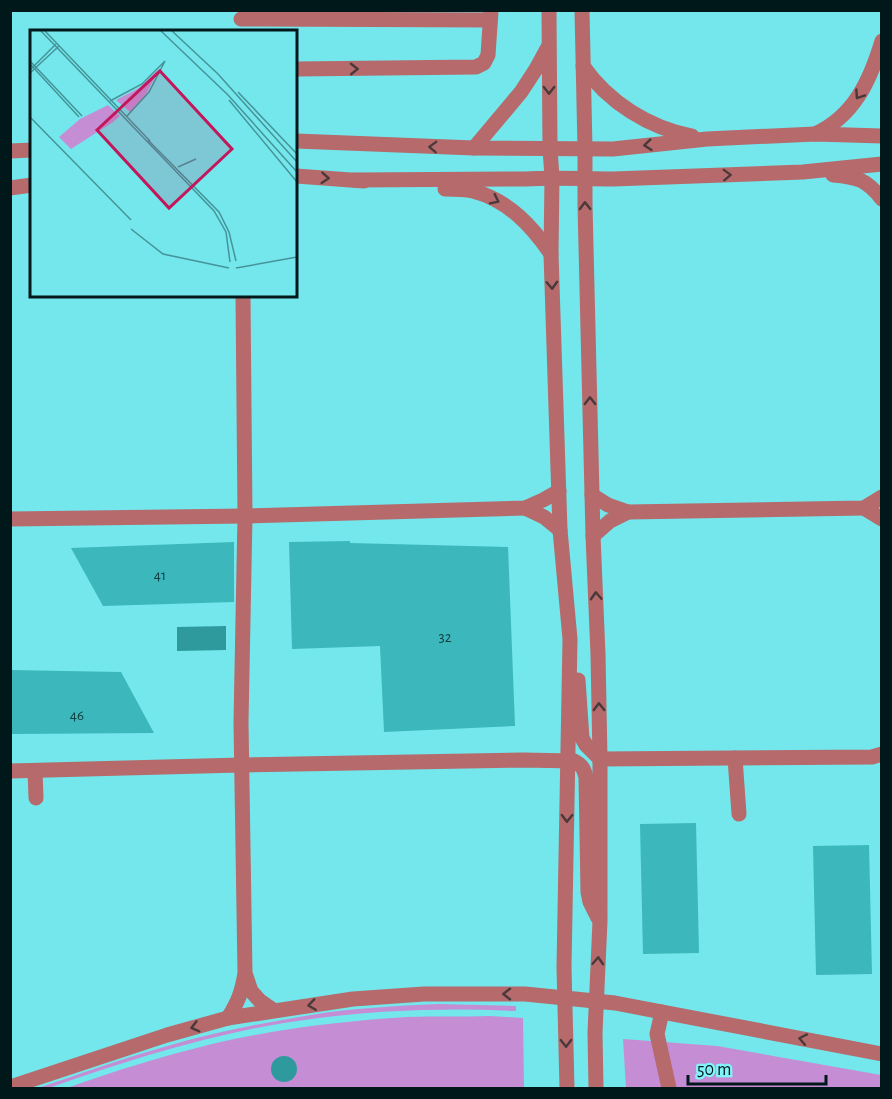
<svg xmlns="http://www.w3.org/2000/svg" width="892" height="1099" font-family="'Alegreya Sans',sans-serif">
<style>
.green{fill:#c58dd4}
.water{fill:#2e9a9e}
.building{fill:#3cb7bc}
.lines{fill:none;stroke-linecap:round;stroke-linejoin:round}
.minor{stroke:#b66a6b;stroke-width:15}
.oneway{stroke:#49393a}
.labels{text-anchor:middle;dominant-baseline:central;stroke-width:6;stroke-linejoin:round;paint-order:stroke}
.number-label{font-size:15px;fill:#104042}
.inset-road{fill:none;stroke:#459498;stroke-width:1.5}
.view{fill:#c2185b;fill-opacity:0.15;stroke:#c2185b;stroke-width:3}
.inset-edge{fill:none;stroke:#01181a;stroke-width:3}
</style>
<rect width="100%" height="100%" fill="#73e7ec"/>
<g class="green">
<path d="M438,1004L516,1006V1011C433,1007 349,1011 267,1026C192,1040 120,1063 49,1088H38C80,1074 121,1059 164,1047C212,1033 262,1023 311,1015C353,1008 396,1006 438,1004Z"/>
<path d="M490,1016L523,1018L524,1088H67C114,1071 163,1056 212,1044C276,1029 342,1021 407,1017C435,1016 462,1017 490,1016Z"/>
<path d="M623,1039L717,1046L881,1075V1088H626Z"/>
</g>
<g class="water">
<path d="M226,626V650L177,651V627Z"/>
<circle cx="284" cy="1069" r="13"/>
</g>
<g class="building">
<path d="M350,541V543L508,547L515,726L384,732L380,646L292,649L289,542Z"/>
<path d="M234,542V602L103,606L71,548Z"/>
<path d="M10,670L121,672L154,733L10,734Z"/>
<path d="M696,823L699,953L643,954L640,824Z"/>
<path d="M869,845L872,974L816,975L813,846Z"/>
</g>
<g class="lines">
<g class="minor">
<path d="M549,10L550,149L552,177L551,254L560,530L570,639L564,967L567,1088"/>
<path d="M582,10L585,149V205L593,536L598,654L600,759V921L595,1033L596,1088"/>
<path d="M241,19L490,20"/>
<path d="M583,66C608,102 649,128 692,136"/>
<path d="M296,69L476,67L484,63L488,55L491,11"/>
<path d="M815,134C854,116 870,81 882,41"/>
<path d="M296,141L474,148L613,149L707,139L815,134L882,136"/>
<path d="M474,148L521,92L536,69L548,47"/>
<path d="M10,151L32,150"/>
<path d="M833,175C857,177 866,179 882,199"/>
<path d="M296,176L364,181"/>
<path d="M354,180L525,179C554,177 583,179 613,179L803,172L882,164"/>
<path d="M10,188L32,185"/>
<path d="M445,189C454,189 464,189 473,191C508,200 532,226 551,254"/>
<path d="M592,495L608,505L628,512L864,508L882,497"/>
<path d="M525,508L544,517L560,530"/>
<path d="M864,508L882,519"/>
<path d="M10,519L245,516L525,508L543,500L559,491"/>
<path d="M593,536L610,521L628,512"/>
<path d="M578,680L582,738L586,745L600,759L872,757L882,754"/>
<path d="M735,758L739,814"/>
<path d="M10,771L241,765L523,760L574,761C582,765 584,769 586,777L588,892L590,902L598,918"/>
<path d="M35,771L36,798"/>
<path d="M246,976L251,991L260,1001L273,1010"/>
<path d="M662,1012L657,1034L669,1088"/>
<path d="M228,1018C238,1002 242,992 245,973L241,722L245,516L243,296"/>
<path d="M10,1087L167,1035L228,1018L353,999L424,994H525L615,1003L882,1054"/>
</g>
</g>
<defs><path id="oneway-chevron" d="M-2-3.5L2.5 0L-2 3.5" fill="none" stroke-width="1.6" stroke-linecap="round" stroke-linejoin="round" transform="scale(1.5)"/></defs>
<g class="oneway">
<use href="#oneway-chevron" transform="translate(354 69) rotate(-1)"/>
<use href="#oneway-chevron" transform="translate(549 90) rotate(90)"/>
<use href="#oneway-chevron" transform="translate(859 95) rotate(124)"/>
<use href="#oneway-chevron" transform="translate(648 145) rotate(174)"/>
<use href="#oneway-chevron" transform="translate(433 147) rotate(-178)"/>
<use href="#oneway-chevron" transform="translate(727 175) rotate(-2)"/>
<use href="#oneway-chevron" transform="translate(325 178) rotate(4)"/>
<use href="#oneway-chevron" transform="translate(495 200) rotate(26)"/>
<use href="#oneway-chevron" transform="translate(585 206) rotate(-91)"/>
<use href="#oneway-chevron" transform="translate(552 285) rotate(88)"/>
<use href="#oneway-chevron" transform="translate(590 401) rotate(-91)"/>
<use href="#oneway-chevron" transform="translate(596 596) rotate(-93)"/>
<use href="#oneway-chevron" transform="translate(599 707) rotate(-91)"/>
<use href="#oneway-chevron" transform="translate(567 818) rotate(91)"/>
<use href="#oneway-chevron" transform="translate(598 961) rotate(-87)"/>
<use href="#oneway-chevron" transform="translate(507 994) rotate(-180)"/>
<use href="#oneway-chevron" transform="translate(312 1005) rotate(172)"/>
<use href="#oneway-chevron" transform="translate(195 1027) rotate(165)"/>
<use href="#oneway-chevron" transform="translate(803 1039) rotate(-169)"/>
<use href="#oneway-chevron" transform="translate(566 1043) rotate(89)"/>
</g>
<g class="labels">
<g class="number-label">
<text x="160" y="575">41</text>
<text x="445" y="637">32</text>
<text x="77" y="715">46</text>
</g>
</g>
<g transform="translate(30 30)">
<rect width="267" height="267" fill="#73e7ec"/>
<path d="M129,39L116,64L100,82L86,70L109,58ZM78,75L90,86L83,92L41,119L29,107L50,89Z" fill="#c58dd4"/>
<path class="inset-road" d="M11,1L184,181L196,202L200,232M15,1L120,111M131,1L198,65L267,142M142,1L188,44L267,132M0,31L52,86M1,35L49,87M0,40L26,14M0,43L29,16M208,62L267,124M199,70L267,152M80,71L112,54L135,31L119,62L97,86M0,87L101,190M118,110L189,182L199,202L206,231M148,137L166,129M101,199L133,224L199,238M206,238L267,227"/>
<path class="view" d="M130,41L202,119L139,178L67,100Z"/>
<rect width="267" height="267" class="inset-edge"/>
</g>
<rect width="892" height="1099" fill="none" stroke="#01181a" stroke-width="24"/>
<path d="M688 1075v9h138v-9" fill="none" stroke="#01181a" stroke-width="3"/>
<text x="697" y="1075" font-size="18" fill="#01181a" stroke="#81f4f9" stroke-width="4.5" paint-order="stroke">50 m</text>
</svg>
